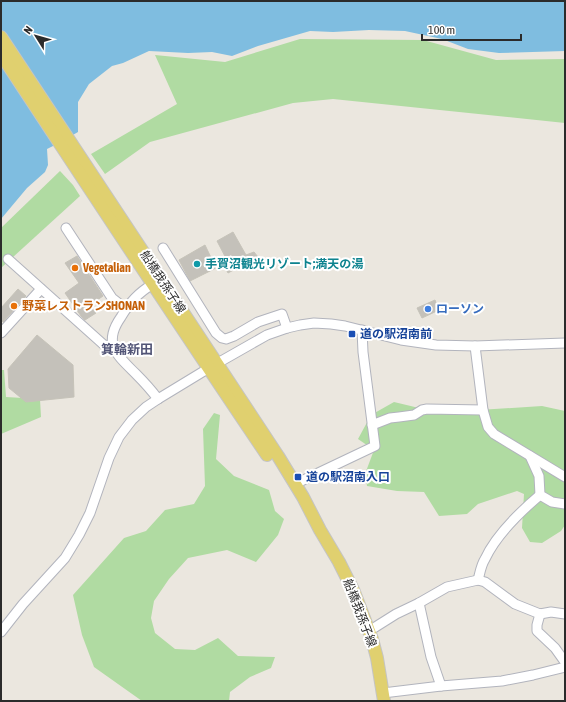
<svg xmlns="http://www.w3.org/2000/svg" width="566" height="702" font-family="'Asap Condensed','Noto Sans JP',sans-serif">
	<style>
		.green { fill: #b0dba2 }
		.water { fill: #7fbde0 }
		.building { fill: #c4c1ba; stroke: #c6c3b9 }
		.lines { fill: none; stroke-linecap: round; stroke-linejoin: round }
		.minor-casing { stroke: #b2b4bd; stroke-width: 11 }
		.major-casing { stroke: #c4c4c4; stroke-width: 14 }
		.minor { stroke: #fff; stroke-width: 9 }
		.major { stroke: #e0d06f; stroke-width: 12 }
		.culture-dot { fill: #0f9aa8; stroke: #fff; stroke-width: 1.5 }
		.food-dot { fill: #e8710a; stroke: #fff; stroke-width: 1.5 }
		.shop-dot { fill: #3f7fe0; stroke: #fff; stroke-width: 1.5 }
		.transit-dot { fill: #1a4fb4; stroke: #fff; stroke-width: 1.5 }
		.labels { text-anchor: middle; stroke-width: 4; stroke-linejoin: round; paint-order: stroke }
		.culture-label { font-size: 12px; font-weight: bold; fill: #0d838f; stroke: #fff; text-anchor: start }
		.food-label { font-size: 12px; font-weight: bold; fill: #c56008; stroke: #fff; text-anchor: start }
		.street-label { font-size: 12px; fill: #2b2b2b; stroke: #fff }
		.shop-label { font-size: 12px; font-weight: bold; fill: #366cbe; stroke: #fff; text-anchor: start }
		.transit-label { font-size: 12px; font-weight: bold; fill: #164399; stroke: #fff; text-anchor: start }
		.neighbourhood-label { font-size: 13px; font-weight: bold; fill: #515476; stroke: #fff }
	</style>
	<rect width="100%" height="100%" fill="#ebe7df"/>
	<g class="green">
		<path d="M300,39l123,1 73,20 69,-1v64l-232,-24 -40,4 -143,39 -45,32 -14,-20 86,-50 -22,-49 70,7z"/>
		<path d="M60,171l13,14 7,11 -79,72v-40z"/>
		<path d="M1,370h3l2,27 34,2 1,18 -40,17z"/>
		<path d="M394,402l25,6 12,5 111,-7 23,5v114l-4,6 -19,12 -12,-1 -8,-14 2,-34 -7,-3 -39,13 -11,10 -28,2 -15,-24 -27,-1 -30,-5 -2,-12 9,-24 -16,-11 13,-24z"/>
		<path d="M214,413l6,2 -4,44 18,17 35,14 6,21 9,8 -6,16 -22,27 -29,-12 -39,8 -19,21 -15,22 -3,17 4,15 20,16 20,1 23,-12 20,18 37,1 -4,11 -21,9 -20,15 -1,9h-87l-48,-34 -12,-32 -9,-40 51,-57 22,-7 19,-21 29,-6 11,-18 -2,-57z"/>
	</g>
	<path class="water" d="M1,1h564v50l-66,2 -31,-4 -26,-10 -37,-8 -36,-1 -36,2 -23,-1 -52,15 -26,10 -20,-4 -24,1 -39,-2 -26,12 -11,3 -23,18 -11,18v30l-19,11 -12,6 1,16 -3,7 -18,16 -26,31z"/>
	<g class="building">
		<path d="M233,232l13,23 8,-3 4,5 -30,16 -3,-6 4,-3 -12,-23z"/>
		<path d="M205,245l11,23 -26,13 -11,-21z"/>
		<path d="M77,256l26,40 -13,9 6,8 -11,7 -4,-4 -16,-23 14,-10 -14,-20z"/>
		<path d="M18,289l8,7 -23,26 -2,-3v-11z"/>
		<path d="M435,300l4,10 -17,8 -5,-10z"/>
		<path d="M37,335l36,30 1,32 -48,5 -17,-14 -1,-19z"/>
	</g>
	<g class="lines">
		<g class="minor-casing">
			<g id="minor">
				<path d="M66,228l46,70 14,11"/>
				<path d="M163,248l53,85 6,5 4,1 8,-3 24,-14 24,-8 5,14"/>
				<path d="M8,259l96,86 10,2"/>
				<path d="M153,284c-15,9 -23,18 -32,33 -19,27 -4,38 15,57 8,8 16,17 22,25"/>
				<path d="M1,333l40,-44"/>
				<path d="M475,346l8,64 5,17 6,7 71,43"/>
				<path d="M372,425l18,-7 9,-1 15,-2 8,-5 5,-1 56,1"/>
				<path d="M530,456l9,20 1,19 12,7 13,2"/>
				<path d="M295,484l80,-38 -12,-94 -1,-22"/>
				<path d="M478,580c2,-7 3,-15 7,-21 11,-24 35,-47 55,-64"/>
				<path d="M419,603l12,54 10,29"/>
				<path d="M540,614l-3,11v6l18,17 10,14"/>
				<path d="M369,631l27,-17 23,-11 28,-16 31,-7 7,2 30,22 25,10 11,-2 14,2"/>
				<path d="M1,632l22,-28 42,-46 14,-23 11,-22 19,-55 10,-21 13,-17 14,-13 12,-8 51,-31 58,-33 20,-7 13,-3 14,-2 17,1 14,2 56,14 35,5 39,1 90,-3"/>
				<path d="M383,693l58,-7 61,-5 31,-6 32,-8"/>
			</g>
		</g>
		<g class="major-casing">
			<g id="major">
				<path d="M1,37l160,242 117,177 25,41 17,33 19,32 15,30 18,47 5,19 7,43"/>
				<path d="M1,54c88,134 176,268 266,401"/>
			</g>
		</g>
		<use href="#minor" class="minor"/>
		<use href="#major" class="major"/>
	</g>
	<circle class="culture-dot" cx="197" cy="264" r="4"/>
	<g class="food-dot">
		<circle cx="75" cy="268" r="4"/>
		<circle cx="14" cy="306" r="4"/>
	</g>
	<circle class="shop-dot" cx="428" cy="309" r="4"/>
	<g class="transit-dot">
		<rect x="348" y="330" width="8" height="8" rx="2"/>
		<rect x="294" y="473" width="8" height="8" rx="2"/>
	</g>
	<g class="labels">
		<g class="culture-label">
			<text x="205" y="268">手賀沼観光リゾート;満天の湯</text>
		</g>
		<g class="food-label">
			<text x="83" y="272">Vegetalian</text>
			<text x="22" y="310">野菜レストランSHONAN</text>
		</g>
		<g class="street-label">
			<text transform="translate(163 282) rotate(57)" y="4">船橋我孫子線</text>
			<text transform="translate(360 613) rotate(69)" y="4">船橋我孫子線</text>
		</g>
		<g class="shop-label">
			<text x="436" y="313">ローソン</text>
		</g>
		<g class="transit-label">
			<text x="360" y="338">道の駅沼南前</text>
			<text x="306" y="481">道の駅沼南入口</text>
		</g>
		<g class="neighbourhood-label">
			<text x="127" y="354">箕輪新田</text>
		</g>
	</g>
	<rect width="566" height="702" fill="none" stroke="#2b2b2b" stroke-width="4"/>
	<g transform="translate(36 36) rotate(307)" stroke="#ffffff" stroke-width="3" paint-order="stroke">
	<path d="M0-3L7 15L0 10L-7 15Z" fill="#2b2b2b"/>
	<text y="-6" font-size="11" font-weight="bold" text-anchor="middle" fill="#2b2b2b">N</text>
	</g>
	<path d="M422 34v6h99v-6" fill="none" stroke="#2b2b2b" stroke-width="2"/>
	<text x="428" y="34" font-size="12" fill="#2b2b2b" stroke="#ffffff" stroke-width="3" paint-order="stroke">100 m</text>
</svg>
